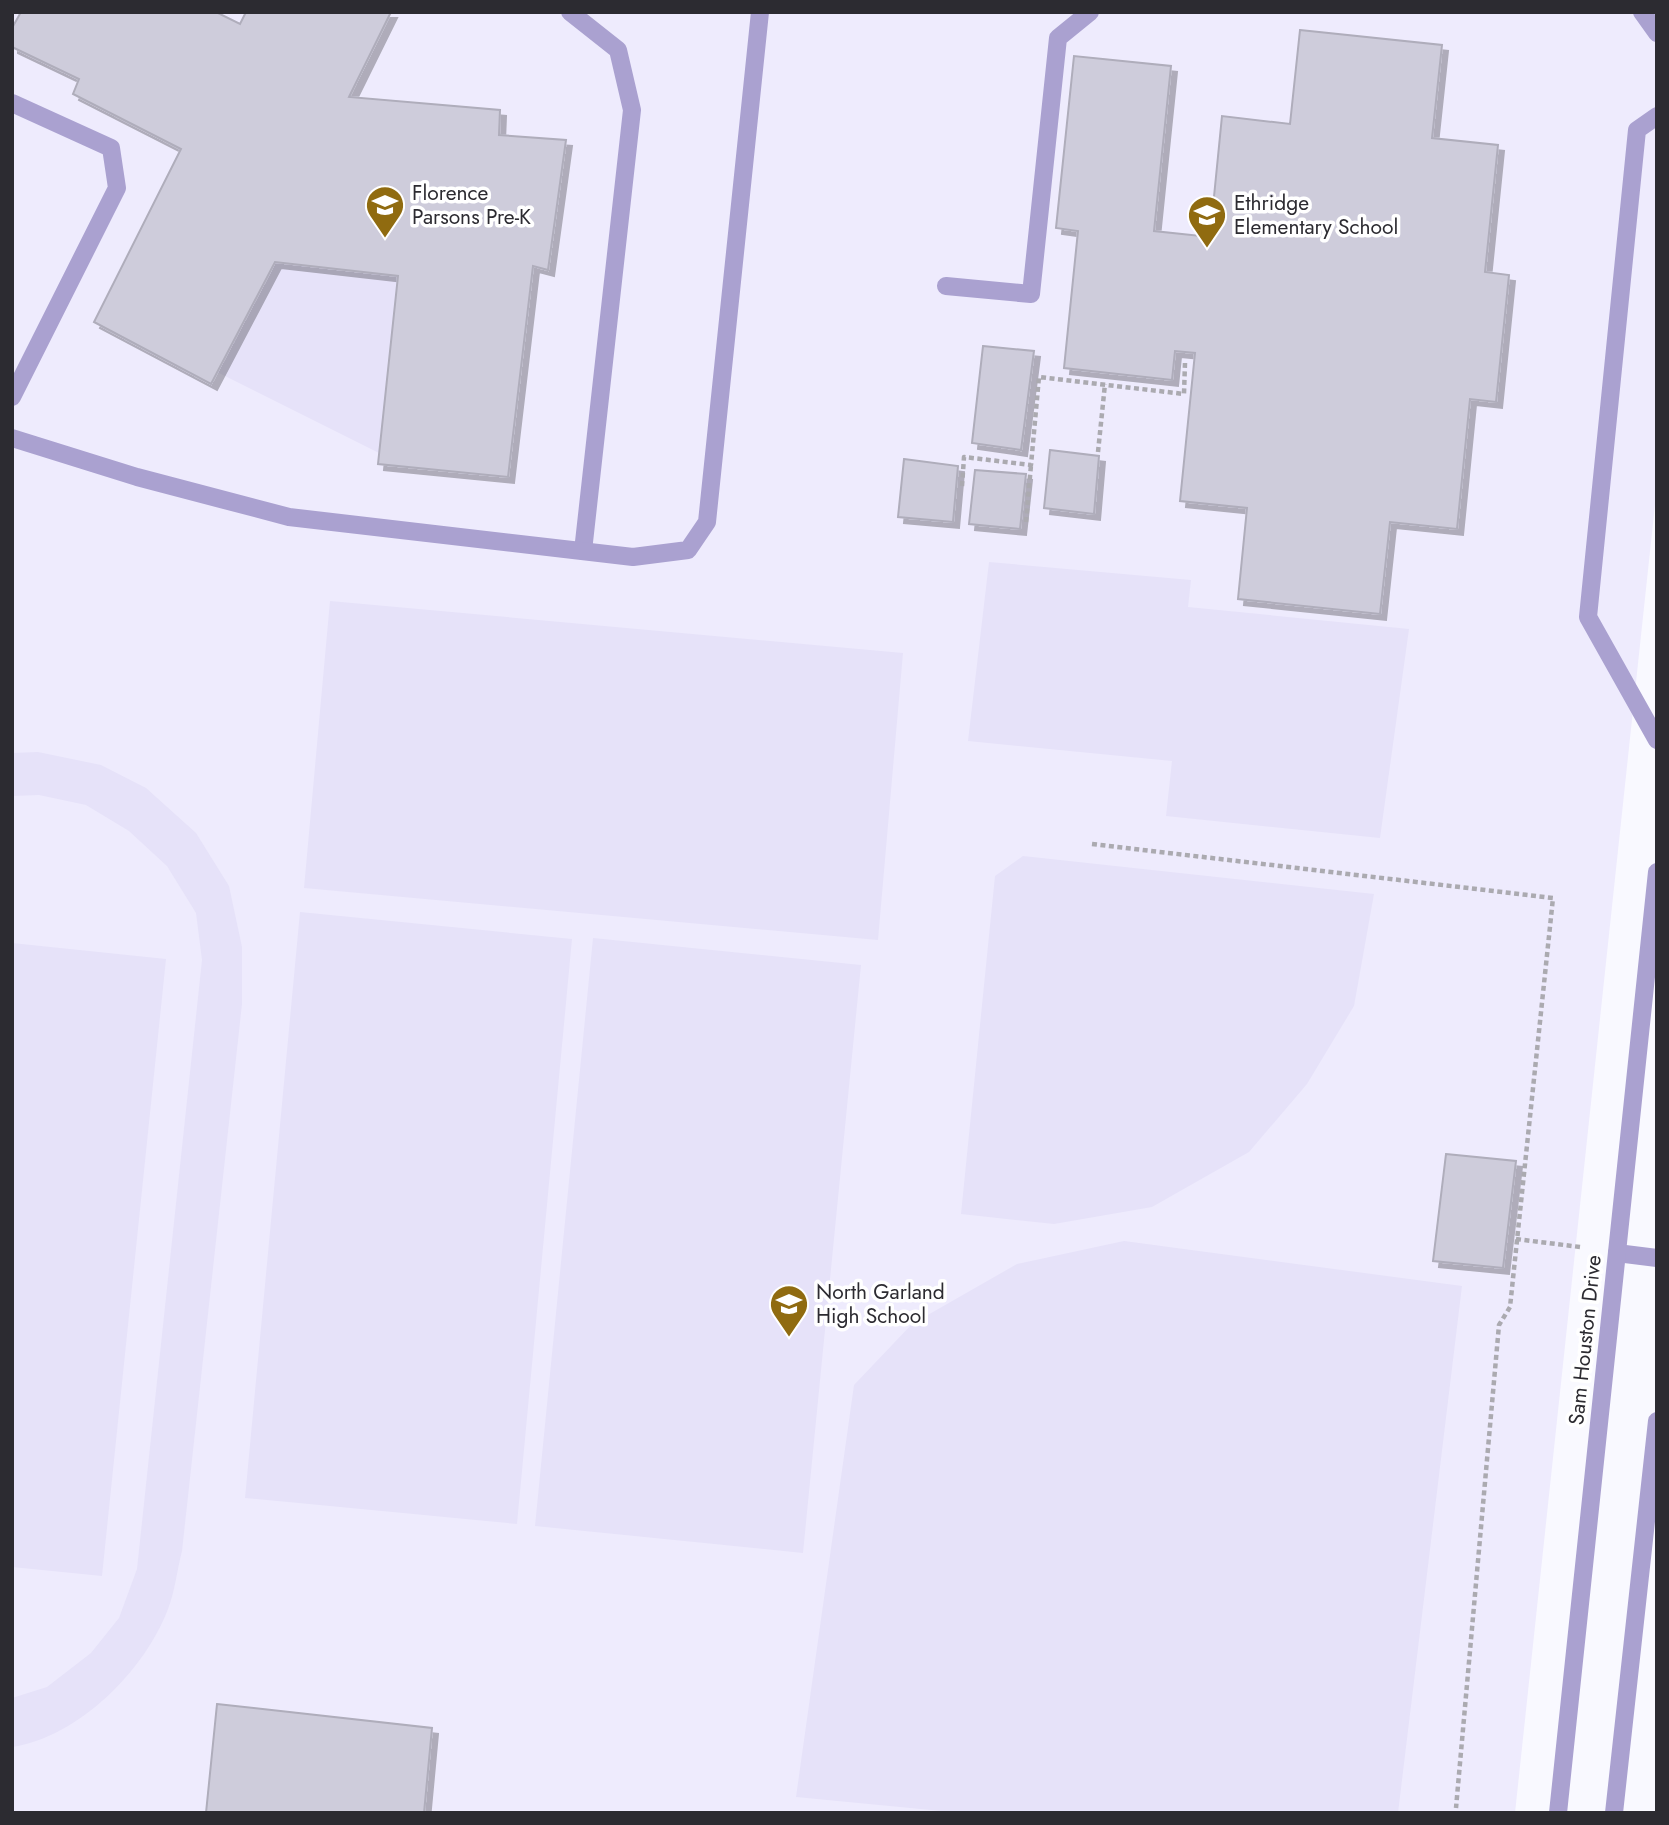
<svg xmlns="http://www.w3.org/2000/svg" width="1669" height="1825" font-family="Jost,sans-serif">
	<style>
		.built { fill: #eeebfd }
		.green { fill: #e6e2f9 }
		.building { fill: #ceccdb; stroke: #afadbb; stroke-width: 2; filter: url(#shadow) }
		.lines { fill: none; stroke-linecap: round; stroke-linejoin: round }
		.path { stroke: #abaab0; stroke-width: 4.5; stroke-dasharray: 5 3.5; stroke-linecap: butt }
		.service { stroke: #aaa1d0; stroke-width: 18 }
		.tertiary { stroke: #aaa1d0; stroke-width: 18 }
		.labels { text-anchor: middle; stroke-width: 7; stroke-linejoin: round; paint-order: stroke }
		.poi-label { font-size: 21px; fill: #2c2b31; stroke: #fff; text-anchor: start }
		.street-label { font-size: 21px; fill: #2c2b31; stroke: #fff }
	</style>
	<defs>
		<filter id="shadow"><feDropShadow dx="6" dy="6" stdDeviation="0" flood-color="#0004"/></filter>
	</defs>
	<rect width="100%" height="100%" fill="#f9f9ff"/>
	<path class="built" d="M12,12h1645v474l-142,1327h-1503z"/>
	<g class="green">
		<path d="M275,262l123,14 -19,177 -162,-81z"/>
		<path d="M989,562l202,18 -3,27 221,22 -29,209 -214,-22 6,-55 -204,-20z"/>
		<path d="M330,601l573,52 -25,287 -574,-52z"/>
		<path d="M38,752l63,13 45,23 50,45 33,53 13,61v57l-60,547c-5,19 -7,40 -14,58 -23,61 -89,128 -156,138v-49l35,-11 44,-34 28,-35 18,-49 65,-609 -6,-47 -29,-47 -38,-35 -43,-26 -47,-10 -27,1v-43z"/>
		<path d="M1023,856l351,38 -20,112 -47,78 -58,68 -97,55 -98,17 -93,-10 34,-338z"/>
		<path d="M300,912l272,27 -55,585 -272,-26z"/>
		<path d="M593,938l268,27 -58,588 -268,-27z"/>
		<path d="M12,943l154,16 -64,617 -90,-9z"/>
		<path d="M1124,1241l338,45 -64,527h-436l-166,-16 58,-412 58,-61 105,-60z"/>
	</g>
	<g class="building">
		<path d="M21,12h195l24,12 6,-12h145l-42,85 151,13 -1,25 67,5 -18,130 -15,-4 -25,211 -130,-13 20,-188 -123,-14 -64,122 -117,-62 87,-173 -108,-55 6,-15 -67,-32v-19z"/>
		<path d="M1300,30l142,15 -10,93 66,7 -13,127 24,3 -13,127 -26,-3 -13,130 -67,-7 -10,92 -142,-15 9,-91 -67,-7 15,-148 -20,-2 -3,29 -108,-12 14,-137 -22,-3 18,-172 97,10 -17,165 56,6 12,-121 68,8z"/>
		<path d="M983,346l51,5 -13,99 -49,-7z"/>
		<path d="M1050,450l49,6 -5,58 -50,-6z"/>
		<path d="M904,459l54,7 -5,56 -55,-5z"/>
		<path d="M975,470l51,4 -6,55 -51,-5z"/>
		<path d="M1446,1154l70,7 -13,107 -70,-7z"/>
		<path d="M217,1704l215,24 -8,85h-218z"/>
	</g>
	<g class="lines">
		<g class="path">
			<path d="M1098,452l7,-68"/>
			<path d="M962,486l2,-29 67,8 8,-88 145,17 1,-31"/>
			<path d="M1026,522l5,-57"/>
			<path d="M1092,844l461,54 -43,409 -11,18 -43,483"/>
			<path d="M1516,1239l64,8"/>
		</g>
		<g class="service">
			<path d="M570,12l48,38 14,60 -49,441"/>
			<path d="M1642,12l15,21"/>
			<path d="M12,103l99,45 6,40 -105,209"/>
			<path d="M1657,116l-20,14 -49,487 69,123"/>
			<path d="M946,286l85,8 27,-256 32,-26"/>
			<path d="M12,438l125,39 152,40 344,40 55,-7 19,-28 53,-510"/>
		</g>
		<g class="tertiary">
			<path d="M1617,1253l40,5"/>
			<path d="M1558,1813l99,-941"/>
			<path d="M1614,1813l43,-392"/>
		</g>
	</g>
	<defs>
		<g id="school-pin" transform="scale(2.0125)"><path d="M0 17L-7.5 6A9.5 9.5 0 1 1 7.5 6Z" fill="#906b10" stroke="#fff"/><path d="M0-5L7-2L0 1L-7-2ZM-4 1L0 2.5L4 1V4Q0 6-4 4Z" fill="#fff"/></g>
	</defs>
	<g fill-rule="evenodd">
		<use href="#school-pin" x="385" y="205"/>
		<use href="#school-pin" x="1207" y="215"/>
		<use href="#school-pin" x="789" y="1304"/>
	</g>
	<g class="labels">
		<g class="poi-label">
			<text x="412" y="200">Florence<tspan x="412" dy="24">Parsons Pre-K</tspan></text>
			<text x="1234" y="210">Ethridge<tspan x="1234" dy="24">Elementary School</tspan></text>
			<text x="816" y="1299">North Garland<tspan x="816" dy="24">High School</tspan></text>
		</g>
		<g class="street-label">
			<text transform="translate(1585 1340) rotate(-84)" y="7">Sam Houston Drive</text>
		</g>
	</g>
	<rect width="1669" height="1825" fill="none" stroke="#2c2b31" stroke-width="28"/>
</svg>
